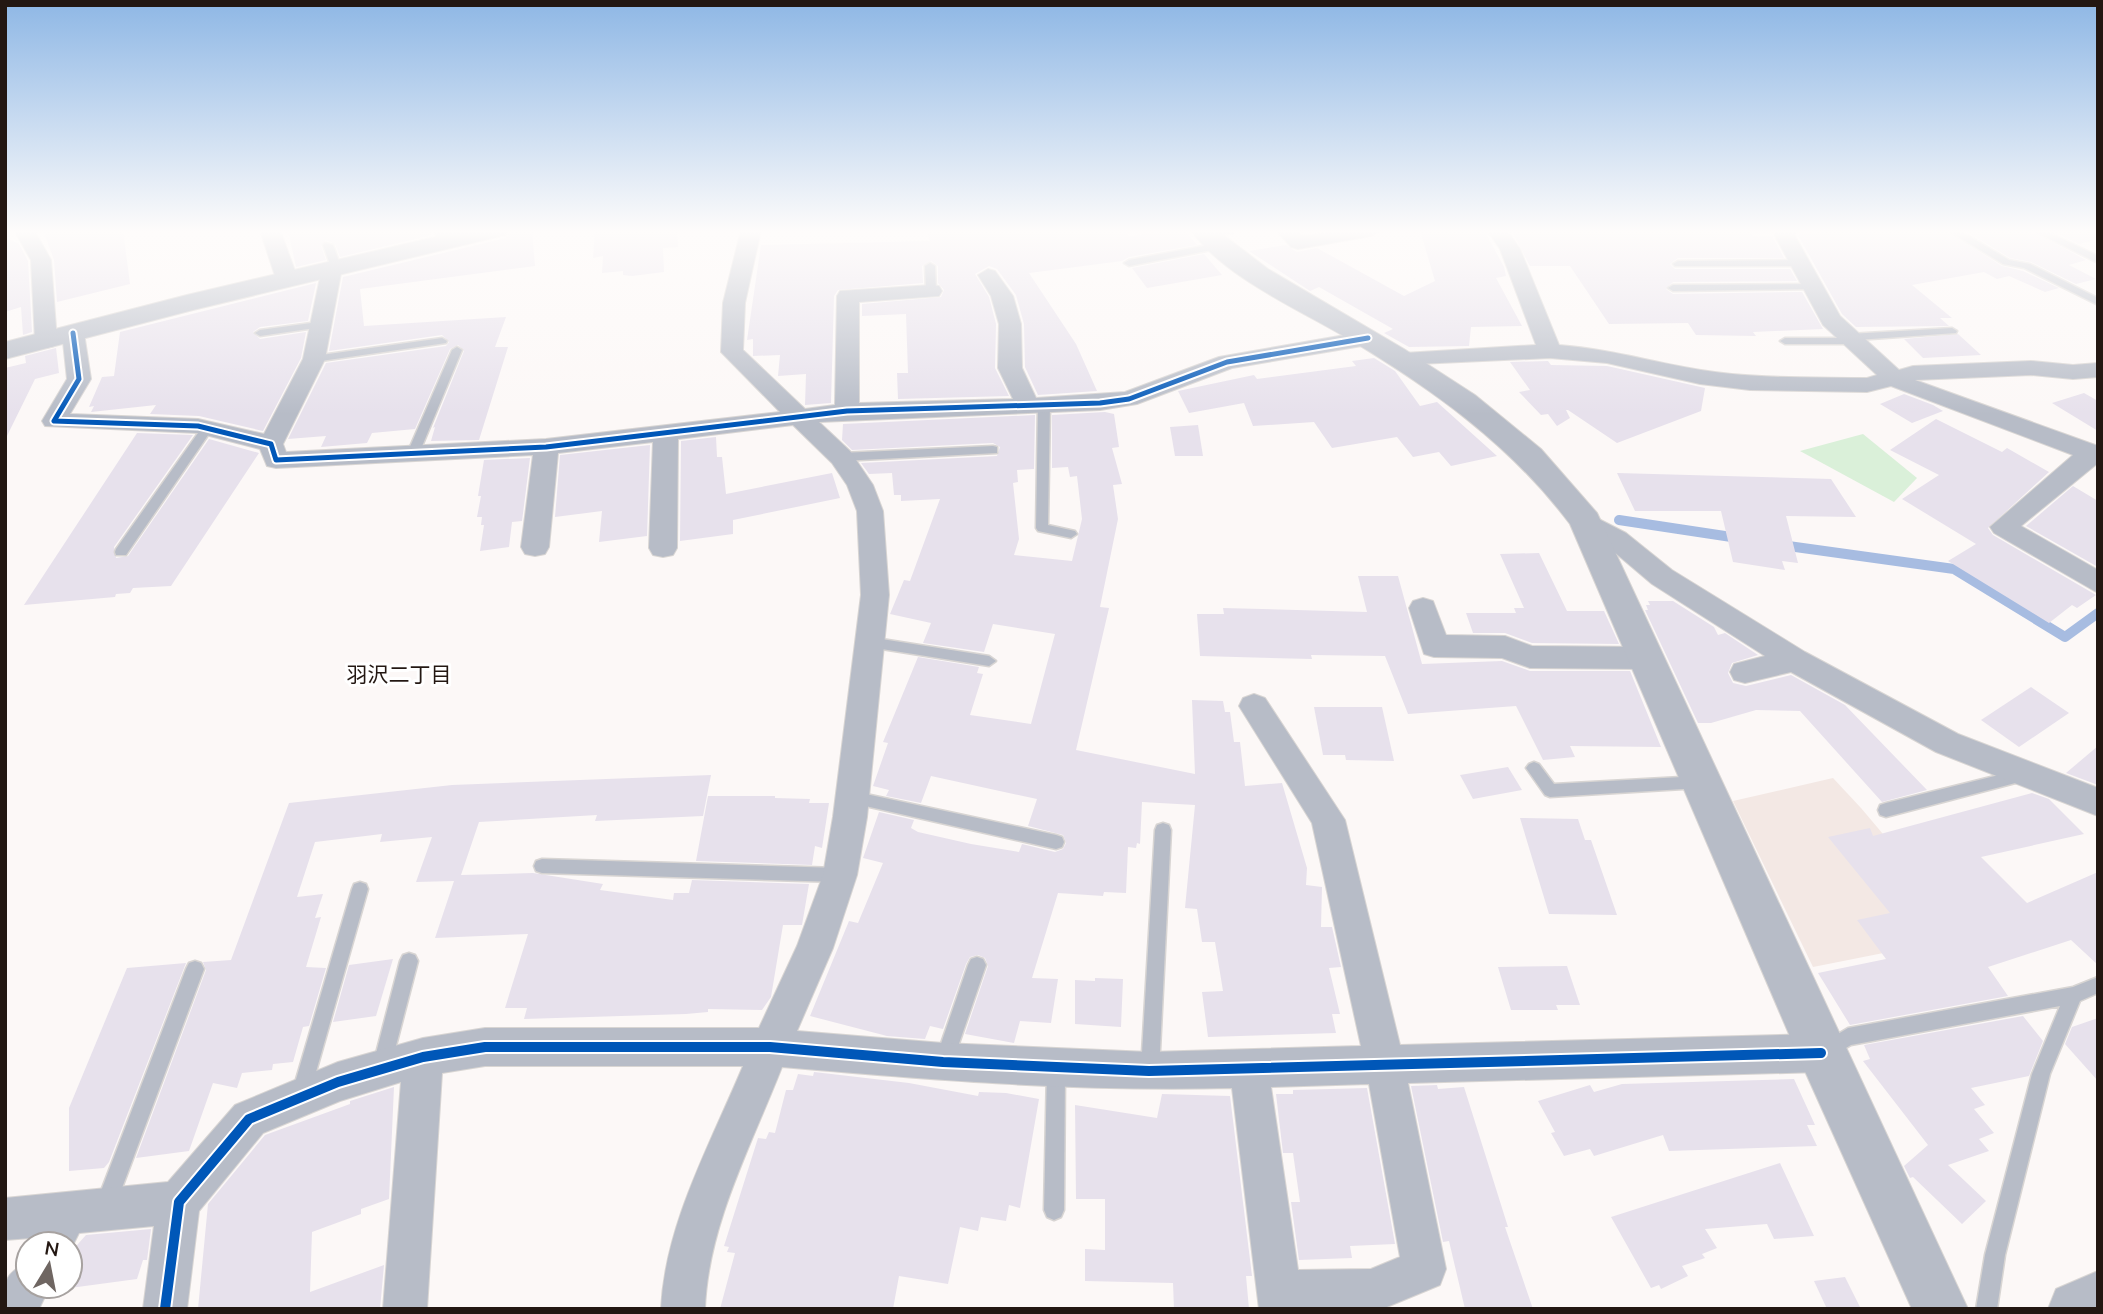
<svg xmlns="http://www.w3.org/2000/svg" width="2103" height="1314" font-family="Mulish,'Noto Sans JP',sans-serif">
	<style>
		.built { fill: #f3e8e4 }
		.green { fill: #daf0d9 }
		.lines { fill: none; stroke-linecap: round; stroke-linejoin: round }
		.stream { stroke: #a7bce1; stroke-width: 10 }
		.building { fill: #e7e1ec }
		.service-casing { stroke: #d8d5d3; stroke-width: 3 }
		.minor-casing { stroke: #d8d5d3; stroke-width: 2 }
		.tertiary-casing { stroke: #d8d5d3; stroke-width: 2 }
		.service { fill: #b7bcc7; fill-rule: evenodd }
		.minor { fill: #b7bcc7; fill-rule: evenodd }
		.tertiary { fill: #b7bcc7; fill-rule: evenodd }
		.cycleway-far1-casing { stroke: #fff; stroke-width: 9 }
		.cycleway-casing { stroke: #fff; stroke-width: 14 }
		.cycleway-far1 { stroke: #0057b8; stroke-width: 5 }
		.cycleway { stroke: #0057b8; stroke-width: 10 }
		.labels { text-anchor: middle; stroke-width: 6; stroke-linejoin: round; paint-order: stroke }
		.neighbourhood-label { font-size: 21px; fill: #231712; stroke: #fff }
	</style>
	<rect width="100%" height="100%" fill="#fcf8f7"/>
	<path class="built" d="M1833,778l28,30 108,128 -156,31 -80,-166z"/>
	<path class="green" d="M1863,434l54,44 -23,24 -94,-51z"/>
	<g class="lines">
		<g class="stream">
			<path d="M1619,520l119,18"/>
			<path d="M1781,545l173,24 111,68 33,-24"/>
		</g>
	</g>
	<g class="building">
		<path d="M43,230h80l7,54 -73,18 -3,-42z"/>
		<path d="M288,230h142l2,5 -92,22 -5,-13 -9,-4 -5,6 5,14 -30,7z"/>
		<path d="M511,230h21l3,36 -175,23 4,37 142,-9 -11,30h13l-29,93 -48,1 4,-14 -2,1 31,-77 -6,-6 -8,4 -35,80 -43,4 -5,10 -46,4 5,-11 -38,3 38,-76 120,-17 3,-4 -7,-7 -113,16 14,-74 163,-39z"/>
		<path d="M595,230h82l1,17 -15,1 1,24 -32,4 -9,-1v-4l-21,2 1,-17 -10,2z"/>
		<path d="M926,230h200l2,6 57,-6 12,15 -68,12 -7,4 -93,12 47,71 21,47 -59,4 -13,-28 -1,-43 -8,-29 -19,-26 -8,-3 -14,8 14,23 7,27 -1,44 14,28 -111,3 -1,-26h11l-2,-59 -44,2v-12l79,-7 3,-7 -6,-7v-17l-7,-5 -9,5 1,17 -85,7 -4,6 -3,107 -26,2 1,-31 -28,2 2,-21 -27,1v-17l-6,1 14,-95 169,-4z"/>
		<path d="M1420,230h64l20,37 2,9 -10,2 26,48 -51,1 -2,19 -60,1 -25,-14 9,-4 -74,-42 -9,4 -61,-40 37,-6 11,7 20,-4 87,48 31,-15z"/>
		<path d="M1557,230h191l7,7 17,-1 12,22h-106l-8,6 5,5h115l7,12 -124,1 -7,7 7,5 129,-2 21,37 -70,3 3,4 -60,-1 -8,-12 -79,1 -39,-58h-40l-18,-34z"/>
		<path d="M1832,230h113l57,36 21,5 36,17 -14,4 -36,-16 -12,3 -13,-7 -72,13 40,33h-12l9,8 -93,1 -14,-13 -44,-79z"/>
		<path d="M1964,230h66l56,30 -17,5 27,14 -20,5 -45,-22 -21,-4z"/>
		<path d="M2050,230h48v9l-19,5z"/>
		<path d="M5,237l14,7 9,17 4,71 -9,3 -2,-28 -16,5z"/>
		<path d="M1204,254l18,21 -75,13 -15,-20z"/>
		<path d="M316,283l-8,38 -48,6 -7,5 7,7 46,-7 -5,26 -38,73 -64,-15 -49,-2 6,-9 -65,7 3,-6 -5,1 13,-30 12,-1 6,-44z"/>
		<path d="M1958,334l23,21 -58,3 -19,-19z"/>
		<path d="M56,348l3,25 -24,6 -30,61v-72l21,-5 -1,-7z"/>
		<path d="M1374,358l21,13 25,35 17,-4 60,54 -46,10 -12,-14 -26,5 -16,-20 -65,11 -18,-26 -61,4 -9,-23 -55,10 -11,-22 76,-16 3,4 99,-13 -4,-5z"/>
		<path d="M1548,361l3,4 56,1 98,22 -4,23 -84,32 -49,-33h-2l4,8 -13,8 -9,-12 -7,1 -22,-23 11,-2 -20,-28z"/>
		<path d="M2084,393l14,8v30l-46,-28z"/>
		<path d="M1904,394l29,11 10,6 -31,12 -32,-19z"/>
		<path d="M1105,412l9,2 5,33 -7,1 10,36 -9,1 5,34 -18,88 9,1 -33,142 119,24 -3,-74 31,1 2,11h5l4,30h6l5,44 37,-3 25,85 -1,17 16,2 -1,40h11l9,40 -12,1 11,46h-8l4,19 -128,4 -6,-45 21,-1 -8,-49h-13l-5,-33 -12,-1 10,-103 -53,-3 -2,42 -3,-1 -1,5 -8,-1 -2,46 -22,-1 -1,4 -45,-3 -26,85 26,1 -7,44 -31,-2 -6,22 -49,-9 23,-68 -3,-8 -7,-3 -8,2 -4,7 -23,65 -13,-3 -5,13 -38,-3 -77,-20 39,-95 9,2 25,-60 -20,-5 16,-46 35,8 -3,8 7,4 53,12 48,8 3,-8 33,8 8,-3 3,-6 -3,-8 -35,-9 9,-27 -106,-23 -10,27 -35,-7 3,-6 -16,-4 15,-43 -5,-1 35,-85 61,10 -2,6 6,1 -13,41 61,9 24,-90 -62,-10 -9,28 -61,-9 8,-20 -41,-9 14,-34 6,1 30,-82 -39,2v-6h-7l-2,-22 -23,1 -8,-11 136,-7 3,-9 -7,-4 -141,7 -10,-10 1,-16 192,-9 -1,54 -17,1 1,12 -5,1 6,56 -5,16 58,6 10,-42 -5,-43 -7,1 -2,-10 -16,1v-53z"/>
		<path d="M1936,419l66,33 5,-4 42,24 -61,56 5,7 103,60 -19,13 -5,-3 -23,18 -101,-62 28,-17 -74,-45 37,-24 -49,-25z"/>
		<path d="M1198,425l5,31h-28l-5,-29z"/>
		<path d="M137,433l56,2 -79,112 2,11 12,-2 81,-117 50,14 -88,133 -38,2 -3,5 -14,1 -1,3 -91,8z"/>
		<path d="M716,437l1,20h5l4,37 106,-21 8,25 -107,22v14l-53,7 1,-100z"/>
		<path d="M650,445l-3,91 -48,6 3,-31 -47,6 5,-62z"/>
		<path d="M530,458l-8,63 -10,1 -3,25 -29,4 4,-26h-3l1,-8h-5l4,-21h-3l6,-36z"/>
		<path d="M1617,473l214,6 25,38 -70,-1 12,47 -16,-2 3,9 -52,-8 -12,-51h-86z"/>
		<path d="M2073,486l25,15v66l-72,-41z"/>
		<path d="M1539,553l28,58h37l15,33 -87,-1 -27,-10h-32l-7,-20h50l-2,-5h10l-24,-54z"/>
		<path d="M1358,576h40l24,88 80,-3 28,10h100l31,76 -91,-1 5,11 -32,3 -27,-54 -108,8 -23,-58 -74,-1 1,4 -112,-3 -3,-42h27l-1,-6 144,4z"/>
		<path d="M1648,601h25l41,26 4,8 7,-2 33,22 -26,8 -4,10 5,10 13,3 45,-11 54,30 82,85 -45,12 -82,-91 -44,-1 -45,13h-13l-53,-113h3l-2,-5h4z"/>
		<path d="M2031,687l38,26 -50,34 -38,-27z"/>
		<path d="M1314,707h68l12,54 -48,-1 -1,-5h-22z"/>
		<path d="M2098,746v39l-32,-12z"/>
		<path d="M1508,767l14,23 -49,9 -13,-24z"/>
		<path d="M711,775l-8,41 -108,5 2,-6 -118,7 -18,53 72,-2 70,11 -3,6 73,10 1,-7h15l3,-13 117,4 -7,41h-19l-12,72 -9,13 -54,-1v3l-22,2 -162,5 3,-11h-22l23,-74 -93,4 19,-57 -38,1 16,-45 -52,5 2,-8 -67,8 -18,55 26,-3 -8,24 6,-1 -15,50 20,1 -17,58 -6,1 -10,35 -20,2 -1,6 -30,3 -5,15 -24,-5 -24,68 -53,7 70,-188 -3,-8 28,-2 58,-157 163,-18z"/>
		<path d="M2032,793l17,6 35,35 -103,23 46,46 71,-31v93l-27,-25 -83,27 20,29 -158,29 -32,-52 68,-14 -29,-39 33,-7 -62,-76 42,-9 3,8z"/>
		<path d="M708,796h67v2l35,1 -1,4h20l-7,45 -7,-2 -3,19 -116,-4z"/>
		<path d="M1520,818l58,1 7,21h6l26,75 -68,-1z"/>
		<path d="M393,959l-17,57 -43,6 16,-57z"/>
		<path d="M186,963l-77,199 -5,6 -35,3v-63l58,-140z"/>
		<path d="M1567,966l13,39h-24l2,5h-47l-13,-43z"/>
		<path d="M1095,978l28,1 -2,48 -46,-3v-44l20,1z"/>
		<path d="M2023,1016l20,25 -14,35 -58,12 14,17 -11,4 20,24 -15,6 10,12 -41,14 38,36 -24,23 -49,-47 -3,1 -6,-12 24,-21 -65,-84 7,-2 -6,-14z"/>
		<path d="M2098,1018v63l-33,-37 7,-17z"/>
		<path d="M814,1072l95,11 69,13 1,-4 27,1 33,6 -19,109 -11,-3 -3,16 -25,-4 -3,14 -18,-4 -12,57 -49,-8 -6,33h-173l15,-56 -8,-1 2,-5 -5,-1 34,-108 8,1 3,-7 6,1 11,-43h7l5,-16 15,2z"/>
		<path d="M1794,1079l21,46h-8l10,21 -148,5 -6,-16 -69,21 -4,-7 -26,7 -13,-23 4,-1 -17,-31 52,-16 4,7 28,-8z"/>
		<path d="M1437,1085l1,4 26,-2 44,140h-3l28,82h-68l-16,-68 -6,1 -32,-156z"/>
		<path d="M394,1087l-5,112 -28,10v5l-49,18 -2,60 74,-27 -4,44h-182l10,-105 57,-69 85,-31v-3z"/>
		<path d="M1367,1088l28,156 -45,2 2,12 -53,2 -8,-58h9l-7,-49h-10l-7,-59h17v-4z"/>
		<path d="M1162,1094l68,2 22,180h-6l3,33h-75l-1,-26 -88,-2v-32l20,1v-51h-29l-1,-94 82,13z"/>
		<path d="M1780,1163l34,73 -40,3 -7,-15 -62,5 12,19 -15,6 3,4 -23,8 6,10 -27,13 -2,-4 -8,3 -40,-71z"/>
		<path d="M151,1229l-4,31h-4l-6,19 -67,9v-35l16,-18z"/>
		<path d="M1845,1277l16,32h-34l-13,-28z"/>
	</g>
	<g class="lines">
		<g class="service-casing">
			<g id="service">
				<path d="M1947,230h12l50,30 21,4 68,34v7l-74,-37 -21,-4z"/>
				<path d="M2032,230h12l54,26v7z"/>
				<path d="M325,243l8,2 8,22 -2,2 -8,-2 -8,-22z"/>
				<path d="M1219,243l5,3 -2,2 -93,18 -5,-3 5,-3z"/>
				<path d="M1678,261l122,-1 5,3 -5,3h-125l-2,-2z"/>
				<path d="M930,263l5,3 1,25 -5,3 -5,-3 -1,-25z"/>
				<path d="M1813,284l4,1v4l-144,2 -5,-3 5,-3z"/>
				<path d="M318,322l5,3 -1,2 -62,9 -5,-3 5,-3z"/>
				<path d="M1952,328l5,3 -1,2 -99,7v3l-4,1h-68l-5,-3 5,-3h59l5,-4z"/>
				<path d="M442,338l5,3 -1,2 -132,19 -5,-3 5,-3z"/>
				<path d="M457,347l5,3 -44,106 -6,4 -4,-1 -2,-3 46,-106z"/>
				<path d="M1044,402l6,3 -2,120 27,6 2,3 -6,4 -33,-7 -2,-3 2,-123z"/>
				<path d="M207,424l6,4 -87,127h-10l-1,-3 1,-3 87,-123z"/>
				<path d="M993,446l4,1v6l-156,8 -6,-4 6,-4z"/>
				<path d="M869,637l120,19 7,5 -7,5 -120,-19 -7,-5z"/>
				<path d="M1534,762l5,2 15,20 146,-8 5,2 3,4 -3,4 -5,2 -150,9 -5,-2 -19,-27 3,-4z"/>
				<path d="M2023,769l5,2 3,4 -3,4 -5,2 -137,36 -6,-2 -2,-5 2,-5 6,-2z"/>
				<path d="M852,791l204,44 6,2 2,5 -2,5 -6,2 -204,-46 -5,-1 -3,-5 3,-5z"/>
				<path d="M1163,823l6,2 2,5 -12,240 -2,6 -7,3 -7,-3 -2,-6 14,-240 2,-5z"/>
				<path d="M542,859l298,9 6,2 2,5 -2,5 -6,2 -298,-9 -6,-2 -2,-5 2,-5z"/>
				<path d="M360,882l6,2 2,5 -58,204 -2,7 -7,2 -7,-2 -2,-7 60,-204 2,-5z"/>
				<path d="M409,953l6,2 3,6 -27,104 -2,6 -7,3 -7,-3 -2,-6 27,-104 3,-6z"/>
				<path d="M977,957l6,2 3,6 -33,96 -3,6 -6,3 -6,-3 -3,-6 33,-96 3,-6z"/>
				<path d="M195,961l6,2 3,6 -88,235 -3,7 -7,3 -7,-3 -3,-7 90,-235 3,-6z"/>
				<path d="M2098,977v16l-18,8 -30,73 -45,181 -8,54h-21l9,-54 47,-181 28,-68 -209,39 -22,13 -6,-3 -3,-6 3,-6 25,-15 225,-41z"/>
				<path d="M1056,1060l7,3 2,6 -1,141 -3,7 -7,3 -7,-3 -3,-7 3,-141 2,-6z"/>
			</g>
		</g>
		<g class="minor-casing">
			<g id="minor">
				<path d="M14,230h20l17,30 6,81 -3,5 -8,2 -11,-7 -4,-81z"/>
				<path d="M260,230h20l18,49 -4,4h-14l-4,-4z"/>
				<path d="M433,230h20l4,11 -10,6 -7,-2z"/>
				<path d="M741,230h20l-16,73 -2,47 62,59 30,-4 2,-109 3,-5 91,-6 8,1 3,5 -3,5 -80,6v101l154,-4 -15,-31 1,-44 -8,-28 -13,-21 10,-6 7,2 18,25 8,28 1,44 14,30 89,-6 94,-35 149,-26 11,7 -11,7 -136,23 -95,36 -37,6 -281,12 31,29 23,34 10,26 6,84 -22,222 -10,58 -24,73 -36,83 146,12 206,9 212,-6 -49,-223 -73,-117 4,-8 11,-4 11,4 80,122 55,225 421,-11 14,6 5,13 -5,13 -14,6 -413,11 38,186 -6,16 -58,24h-123l-27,-221c-151,4 -300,-8 -450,-21 -30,77 -74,158 -77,242h-44c4,-85 50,-166 82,-243h-258l-43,7 -15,236h-44l18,-227 -61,19 -77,32 -64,78 -12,98h-44l11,-83 -75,7 -9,18v-7h-42l3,-6 -26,2v-42l163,-16 67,-77 103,-43 85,-24 62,-10h274l38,-82 26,-71 10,-58 28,-222 -4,-84 -10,-26 -15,-22 -39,-38 -115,14 -1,109 -4,7 -10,2 -10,-2 -4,-7 4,-106 -95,11 -9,94 -4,7 -10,2 -10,-2 -4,-7 12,-92 -257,13 -9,-2 -7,-17 -62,-16 -153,-7 -3,-5 25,-42 -5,-46 3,-5h16l3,5 7,46 -21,35 128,5 66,15 39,-75 19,-91 10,-6 10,6 -17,91 -42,85 3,8 260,-13 234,-27 -59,-60 2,-49zM1369,1084l31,173 -29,12 -73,1 -27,-183z"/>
				<path d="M1198,230h38l-3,4 -34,3z"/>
				<path d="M1276,230h21l6,6 35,-6h43l-10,6 -73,13 -7,-2z"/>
				<path d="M1487,230h20l13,19 39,96c51,4 93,17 142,25 55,9 111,7 166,8l10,-3 -54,-50 -48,-89v-6h20v6l45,80 59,54 14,-4 118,-5 42,4 25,-2v14l-25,2 -42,-4 -116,5 183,66v17l-77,63 77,44v23l-104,-60 -4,-6 83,-72 -182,-69 -24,6 -117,-2 -50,-6 -93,-21 -57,-5 -154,7 -3,-5 3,-5 8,-2 132,-8 -36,-96z"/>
				<path d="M1585,512l41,21 46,37 133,82 153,82 140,54v28l-162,-64 -145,-80 -46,11 -11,-3 -4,-8 4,-8 31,-8 -113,-72 -46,-39 -30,-18 -4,-6 4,-6z"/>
				<path d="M1423,598l10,3 13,34 59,1 27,10 114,1 11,3 4,8 -4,8 -11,3 -116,-1 -28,-10 -68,-1 -10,-3 -15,-46 4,-7z"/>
				<path d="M28,1263v23h22l-11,23h-34c0,-26 -3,-35 23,-46z"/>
			</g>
		</g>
		<g class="tertiary-casing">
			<g id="tertiary">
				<path d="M465,230h43l-3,5 -312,75 -188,49v-17l182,-47z"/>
				<path d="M1191,230h26l51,39 136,80 71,46 66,54 56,64 371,796h-56l-108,-240 -234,-545c-60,-80 -138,-135 -223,-186 -47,-28 -125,-62 -156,-108z"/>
				<path d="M2098,1271v38h-50l8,-20z"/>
			</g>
		</g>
		<use href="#service" class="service"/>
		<use href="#minor" class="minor"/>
		<use href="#tertiary" class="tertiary"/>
		<g class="cycleway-far1-casing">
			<path id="cycleway-far1" d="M73,333l6,46 -25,42 144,5 73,18 5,16 270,-13 301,-36 253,-8 29,-4 98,-37 141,-24"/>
		</g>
		<g class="cycleway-casing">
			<path id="cycleway" d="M165,1309l14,-107 70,-83 89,-37 85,-25 62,-10h285l173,15 206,9 672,-18"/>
		</g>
		<use href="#cycleway-far1" class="cycleway-far1"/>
		<use href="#cycleway" class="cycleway"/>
	</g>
	<linearGradient id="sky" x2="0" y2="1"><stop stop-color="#8eb7e5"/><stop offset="0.56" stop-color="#fefcfb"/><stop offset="1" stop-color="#fefcfb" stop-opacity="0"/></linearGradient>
	<rect width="2103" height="414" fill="url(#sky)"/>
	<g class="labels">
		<g class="neighbourhood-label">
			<text x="399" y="682">羽沢二丁目</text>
		</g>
	</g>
	<rect width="2103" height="1314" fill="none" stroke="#231712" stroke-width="14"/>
	<g transform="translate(49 1265) rotate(10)"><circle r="33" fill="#ffffff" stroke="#a7a2a0" stroke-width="2"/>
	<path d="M0-5L12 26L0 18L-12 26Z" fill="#6f6662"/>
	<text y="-10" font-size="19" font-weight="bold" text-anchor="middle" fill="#231712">N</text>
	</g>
</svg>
